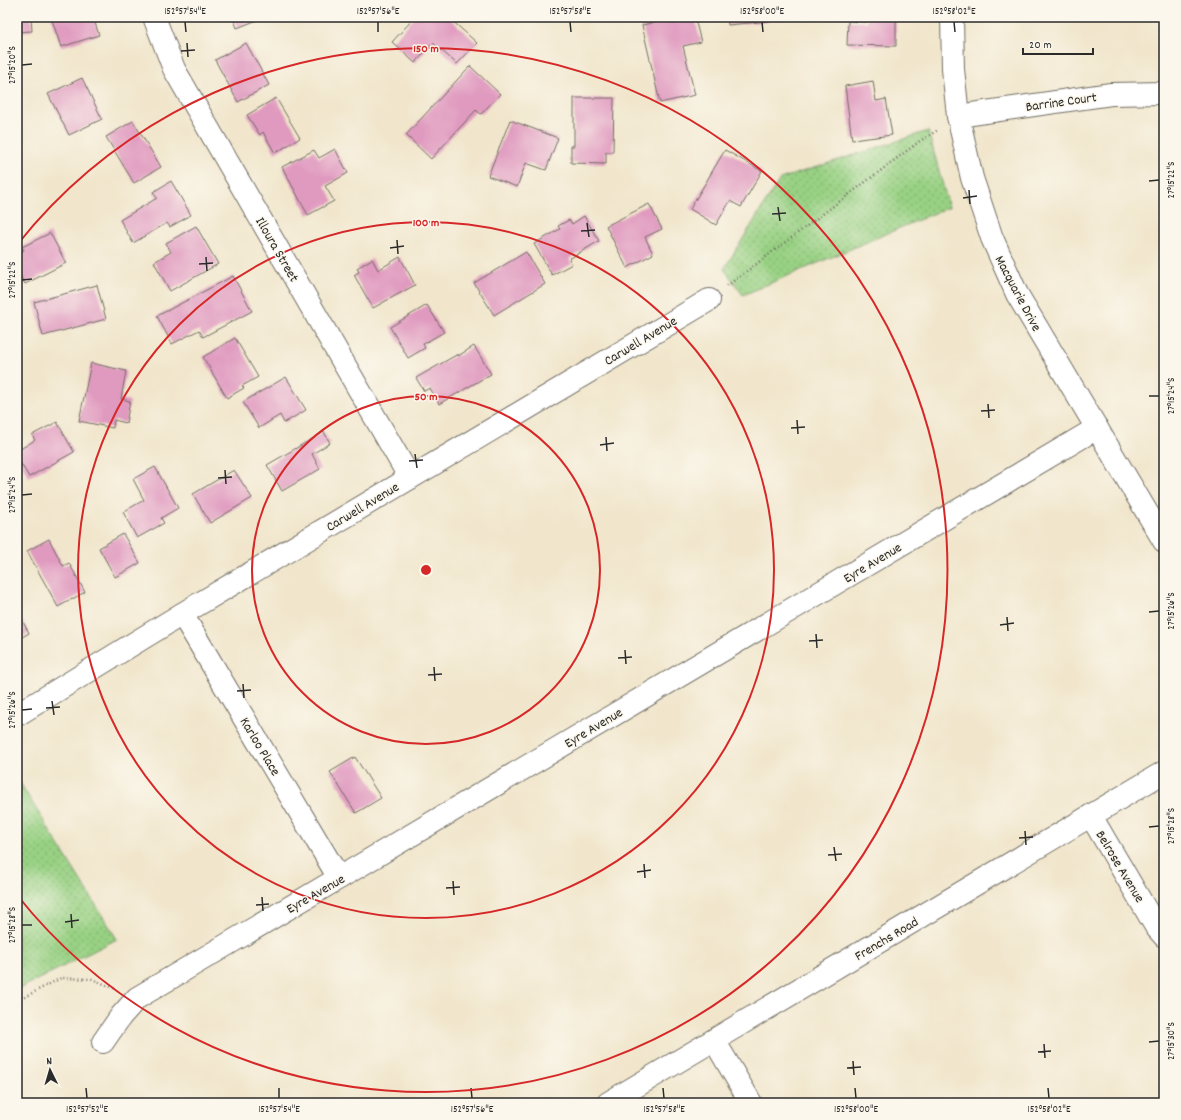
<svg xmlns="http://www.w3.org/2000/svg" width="1181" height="1120" font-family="Dekko,sans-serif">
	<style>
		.grass { fill: url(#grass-dots); stroke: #627e57 }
		.building { fill: #e09abf }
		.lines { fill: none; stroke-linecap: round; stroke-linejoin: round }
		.minor-casing { stroke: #706c63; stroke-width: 24 }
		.tertiary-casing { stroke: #706c63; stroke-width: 24 }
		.path { stroke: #706c63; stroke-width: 2.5; stroke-dasharray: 1 3; stroke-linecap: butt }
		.minor { stroke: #fff; stroke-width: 22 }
		.tertiary { stroke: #fff; stroke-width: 22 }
		.ticks { fill: none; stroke: #2b2b2b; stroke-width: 1.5 }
		.ring { fill: none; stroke: #d62828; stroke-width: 2 }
		.labels { text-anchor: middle; stroke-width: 3; stroke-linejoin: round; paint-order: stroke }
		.street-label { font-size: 14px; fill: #2b2b2b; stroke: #fbf7ec }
		.centre { fill: #d62828; stroke: #fbf7ec; stroke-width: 2 }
		.ring-label { font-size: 12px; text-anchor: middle; font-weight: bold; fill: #d62828; stroke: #fbf7ec; stroke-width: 3; stroke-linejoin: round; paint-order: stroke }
		.neatline { fill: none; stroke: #2b2b2b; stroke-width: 1.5 }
		.ticks-label { font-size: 10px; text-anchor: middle; fill: #2b2b2b }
	</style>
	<defs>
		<pattern id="grass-dots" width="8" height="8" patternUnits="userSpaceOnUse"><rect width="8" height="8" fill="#98d183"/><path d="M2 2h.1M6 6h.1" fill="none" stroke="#7caa6b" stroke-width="1.8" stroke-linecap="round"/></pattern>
	</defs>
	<rect width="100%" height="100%" fill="#fbf7ec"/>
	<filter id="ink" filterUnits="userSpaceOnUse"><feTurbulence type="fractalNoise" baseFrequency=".025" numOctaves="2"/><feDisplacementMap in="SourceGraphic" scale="8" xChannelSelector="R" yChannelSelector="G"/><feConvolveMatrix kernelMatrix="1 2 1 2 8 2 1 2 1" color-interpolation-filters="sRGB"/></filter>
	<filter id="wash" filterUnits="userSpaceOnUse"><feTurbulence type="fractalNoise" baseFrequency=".012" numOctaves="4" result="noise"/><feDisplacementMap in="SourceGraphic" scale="16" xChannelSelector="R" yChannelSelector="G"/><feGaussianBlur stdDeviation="0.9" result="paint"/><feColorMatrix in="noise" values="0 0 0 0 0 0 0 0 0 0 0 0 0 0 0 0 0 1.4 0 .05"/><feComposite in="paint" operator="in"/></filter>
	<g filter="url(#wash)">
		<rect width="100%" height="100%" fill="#f1e6cc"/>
		<g class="grass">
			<path d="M928,131l21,76 -206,88 -19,-26 56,-90z"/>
			<path d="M17,778l100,161 -100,51z"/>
		</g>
		<g id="blocks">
			<g class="building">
				<path d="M17,17h14l1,14 -15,1z"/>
				<path d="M51,17h42l6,18 -38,12z"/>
				<path d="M233,17h32l-28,11z"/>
				<path d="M415,17h33l29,26 -20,21 -24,-21 -18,20 -23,-21z"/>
				<path d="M727,17h62v2l-61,6z"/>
				<path d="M867,17h29v29l-49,-1 1,-24 19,1z"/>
				<path d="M675,18l1,5 19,-4 6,23 -18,4 12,49 -35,8 -18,-78z"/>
				<path d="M246,43l23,42 -31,17 -23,-42z"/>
				<path d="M470,66l30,28 -19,20 -5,-4 -45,49 -25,-24z"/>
				<path d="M82,78l20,41 -33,16 -21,-41z"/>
				<path d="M873,81l3,20 10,-2 6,36 -40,5 -7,-54z"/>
				<path d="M276,98l24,40 -25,15 -12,-21 -3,3 -13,-20z"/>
				<path d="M574,98h40l-1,54h-7v12l-35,-1v-17h3z"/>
				<path d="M510,120l48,18 -12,32 -20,-7 -9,24 -29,-11z"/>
				<path d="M133,121l28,46 -27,16 -28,-46z"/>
				<path d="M335,149l13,24 -23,13 9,15 -26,14 -26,-48 32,-17 5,8z"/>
				<path d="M725,150l37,21 -21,36 -11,-6 -14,24 -26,-16z"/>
				<path d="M171,181l20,34 -21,12 -3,-4 -34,20 -13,-23 37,-22 -4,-6z"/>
				<path d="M649,204l13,25 -17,8 8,17 -26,14 -21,-42z"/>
				<path d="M584,216l15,25 -30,18 3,5 -20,11 -18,-31 26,-15 -2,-3 11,-6 3,4z"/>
				<path d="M196,226l22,38 -48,27 -16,-29 17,-10 -5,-9z"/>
				<path d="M50,233l16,30 -41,21 -5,-9 -3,1v-22l7,-4 -2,-3z"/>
				<path d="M526,252l19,32 -51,31 -20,-32z"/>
				<path d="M400,257l15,28 -42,23 -19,-33 5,-3 -2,-4 15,-9 6,11z"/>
				<path d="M233,276l19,35 -49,26 -4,-7 -27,14 -15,-28z"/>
				<path d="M97,285l9,34 -63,17 -9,-34z"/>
				<path d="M427,305l17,27 -21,12 2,4 -17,10 -18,-31z"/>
				<path d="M235,338l23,39 -16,9 2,2 -17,10 -24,-41z"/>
				<path d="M474,346l17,28 -52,30 -9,-16 -6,3 -8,-13 42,-24v2z"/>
				<path d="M91,363l35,8 -5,28 9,2 -4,22 -12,-3 -1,8 -34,-7z"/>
				<path d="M286,377l20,33 -22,13 -4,-8 -21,13 -16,-26z"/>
				<path d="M57,422l17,30 -45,25 -12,-20v-6l18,-11 -3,-5z"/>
				<path d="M324,432l6,11 -18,11 8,15 -38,22 -15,-26z"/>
				<path d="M155,467l23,41 -17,10 3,5 -27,15 -14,-26 21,-12 -11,-21z"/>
				<path d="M234,470l18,28 -42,25 -17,-29z"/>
				<path d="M123,534l17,29 -25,14 -16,-29z"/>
				<path d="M49,539l14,27 6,-3 16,29 -27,15 -31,-56z"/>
				<path d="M17,611l12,22 -12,7z"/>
				<path d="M355,757l26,41 -25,15 -26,-41z"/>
			</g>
		</g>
	</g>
	<g filter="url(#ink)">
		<use href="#blocks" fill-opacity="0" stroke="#706c63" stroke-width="1"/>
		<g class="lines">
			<g class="minor-casing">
				<g id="minor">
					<path d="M154,17l20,52 236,409"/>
					<path d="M958,116l153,-22 53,-1"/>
					<path d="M182,614l157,264"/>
					<path d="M17,715l165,-101 527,-314"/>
					<path d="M714,1040l37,63"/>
					<path d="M103,1042l18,-26 16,-18 202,-120 758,-450"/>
				</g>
			</g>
			<g class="tertiary-casing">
				<g id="tertiary">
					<path d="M952,17l1,52 5,47 14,62 20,60 25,56 147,247"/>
					<path d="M1091,816l65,111 8,9"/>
					<path d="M608,1103l556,-331"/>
				</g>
			</g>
			<g class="path">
				<path d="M727,286l193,-145 18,-11"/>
				<path d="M17,1001l44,-23 31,1 24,10"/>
			</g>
			<use href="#minor" class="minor"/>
			<use href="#tertiary" class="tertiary"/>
		</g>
	</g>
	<path class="ticks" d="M185,22l1,10M378,22v10M570,22l1,10M762,22l1,10M954,22l1,10M187,43l1,14M181,51l14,-1M22,65l10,-1M1149,181l10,-1M969,190l1,14M963,198l14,-2M778,207l2,14M772,214l14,-1M587,223l2,14M581,231l14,-1M397,240l1,14M390,248l14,-2M206,257l1,14M199,264l14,-1M22,280l10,-1M1149,396h10M988,404l1,14M981,411l14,-1M797,420l1,14M791,428l14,-1M606,437l1,14M600,445l14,-2M415,454l2,14M409,461l14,-1M225,470l1,14M218,478l14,-1M22,495l10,-1M1149,612l10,-1M1007,617l1,14M1000,625l14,-2M816,634l1,14M809,641l14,-1M625,650l1,14M618,658l14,-1M434,667l1,14M428,675l14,-1M243,684l1,14M237,691l14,-1M52,701l2,14M46,708l14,-1M22,710l10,-1M1149,827l10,-1M1025,831l1,14M1019,838l14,-1M834,847l2,14M828,855l14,-1M644,864l1,14M637,872l14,-2M453,881l1,14M446,888l14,-1M262,897l1,14M256,905l13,-1M71,914l1,14M65,922l14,-2M22,925h10M1149,1042l10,-1M1044,1044l1,14M1038,1052l13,-1M853,1061l1,14M847,1068l14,-1M86,1088l1,10M279,1088v10M471,1088l1,10M663,1088l1,10M855,1088l1,10M1048,1088l1,10"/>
	<g class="ring">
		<circle cx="426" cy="570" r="174"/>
		<circle cx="426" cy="570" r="348"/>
		<path d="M17 245A522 522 0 1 1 17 895"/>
	</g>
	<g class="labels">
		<g class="street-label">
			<text transform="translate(1061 101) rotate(-8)" y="5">Barrine Court</text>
			<text transform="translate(278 249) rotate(60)" y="5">Illoura Street</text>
			<text transform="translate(1019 293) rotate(62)" y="5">Macquarie Drive</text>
			<text transform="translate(640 340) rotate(-31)" y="5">Carwell Avenue</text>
			<text transform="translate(362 506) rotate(-31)" y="5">Carwell Avenue</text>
			<text transform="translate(872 562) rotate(-31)" y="5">Eyre Avenue</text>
			<text transform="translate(593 727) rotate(-31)" y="5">Eyre Avenue</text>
			<text transform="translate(261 746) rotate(59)" y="5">Karloo Place</text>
			<text transform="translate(1121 866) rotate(59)" y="5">Belrose Avenue</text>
			<text transform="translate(315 893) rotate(-30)" y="5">Eyre Avenue</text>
			<text transform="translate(886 938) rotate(-31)" y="5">Frenchs Road</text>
		</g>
	</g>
	<circle cx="426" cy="570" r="6" class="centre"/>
	<g class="ring-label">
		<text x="426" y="52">150 m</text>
		<text x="426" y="226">100 m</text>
		<text x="426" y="400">50 m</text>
	</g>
	<rect width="1181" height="1120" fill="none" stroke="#fbf7ec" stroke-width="44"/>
	<g transform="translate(50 1070) rotate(355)" stroke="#fbf7ec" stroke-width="3" paint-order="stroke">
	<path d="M0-3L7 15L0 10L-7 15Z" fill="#2b2b2b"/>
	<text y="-6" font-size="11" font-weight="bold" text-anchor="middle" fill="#2b2b2b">N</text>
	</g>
	<path d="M1023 48v6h70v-6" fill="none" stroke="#2b2b2b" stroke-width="2"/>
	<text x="1029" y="48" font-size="12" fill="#2b2b2b" stroke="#fbf7ec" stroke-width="3" paint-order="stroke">20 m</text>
	<rect x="22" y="22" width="1137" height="1076" class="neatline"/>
	<g class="ticks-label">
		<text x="185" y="14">152°57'54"E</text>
		<text x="378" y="14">152°57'56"E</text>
		<text x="570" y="14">152°57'58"E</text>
		<text x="762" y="14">152°58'00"E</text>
		<text x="954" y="14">152°58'02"E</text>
		<text transform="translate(11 65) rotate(-90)" y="4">27°15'20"S</text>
		<text transform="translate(1170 180) rotate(-90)" y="4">27°15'22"S</text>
		<text transform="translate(11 280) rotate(-90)" y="4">27°15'22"S</text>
		<text transform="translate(1170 396) rotate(-90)" y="4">27°15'24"S</text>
		<text transform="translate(11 495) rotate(-90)" y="4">27°15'24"S</text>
		<text transform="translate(1170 611) rotate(-90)" y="4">27°15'26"S</text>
		<text transform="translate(11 710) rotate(-90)" y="4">27°15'26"S</text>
		<text transform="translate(1170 826) rotate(-90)" y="4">27°15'28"S</text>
		<text transform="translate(11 925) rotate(-90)" y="4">27°15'28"S</text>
		<text transform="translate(1170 1041) rotate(-90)" y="4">27°15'30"S</text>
		<text x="87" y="1112">152°57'52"E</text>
		<text x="279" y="1112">152°57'54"E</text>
		<text x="472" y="1112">152°57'56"E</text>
		<text x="664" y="1112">152°57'58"E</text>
		<text x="856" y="1112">152°58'00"E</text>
		<text x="1049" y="1112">152°58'02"E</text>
	</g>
</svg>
